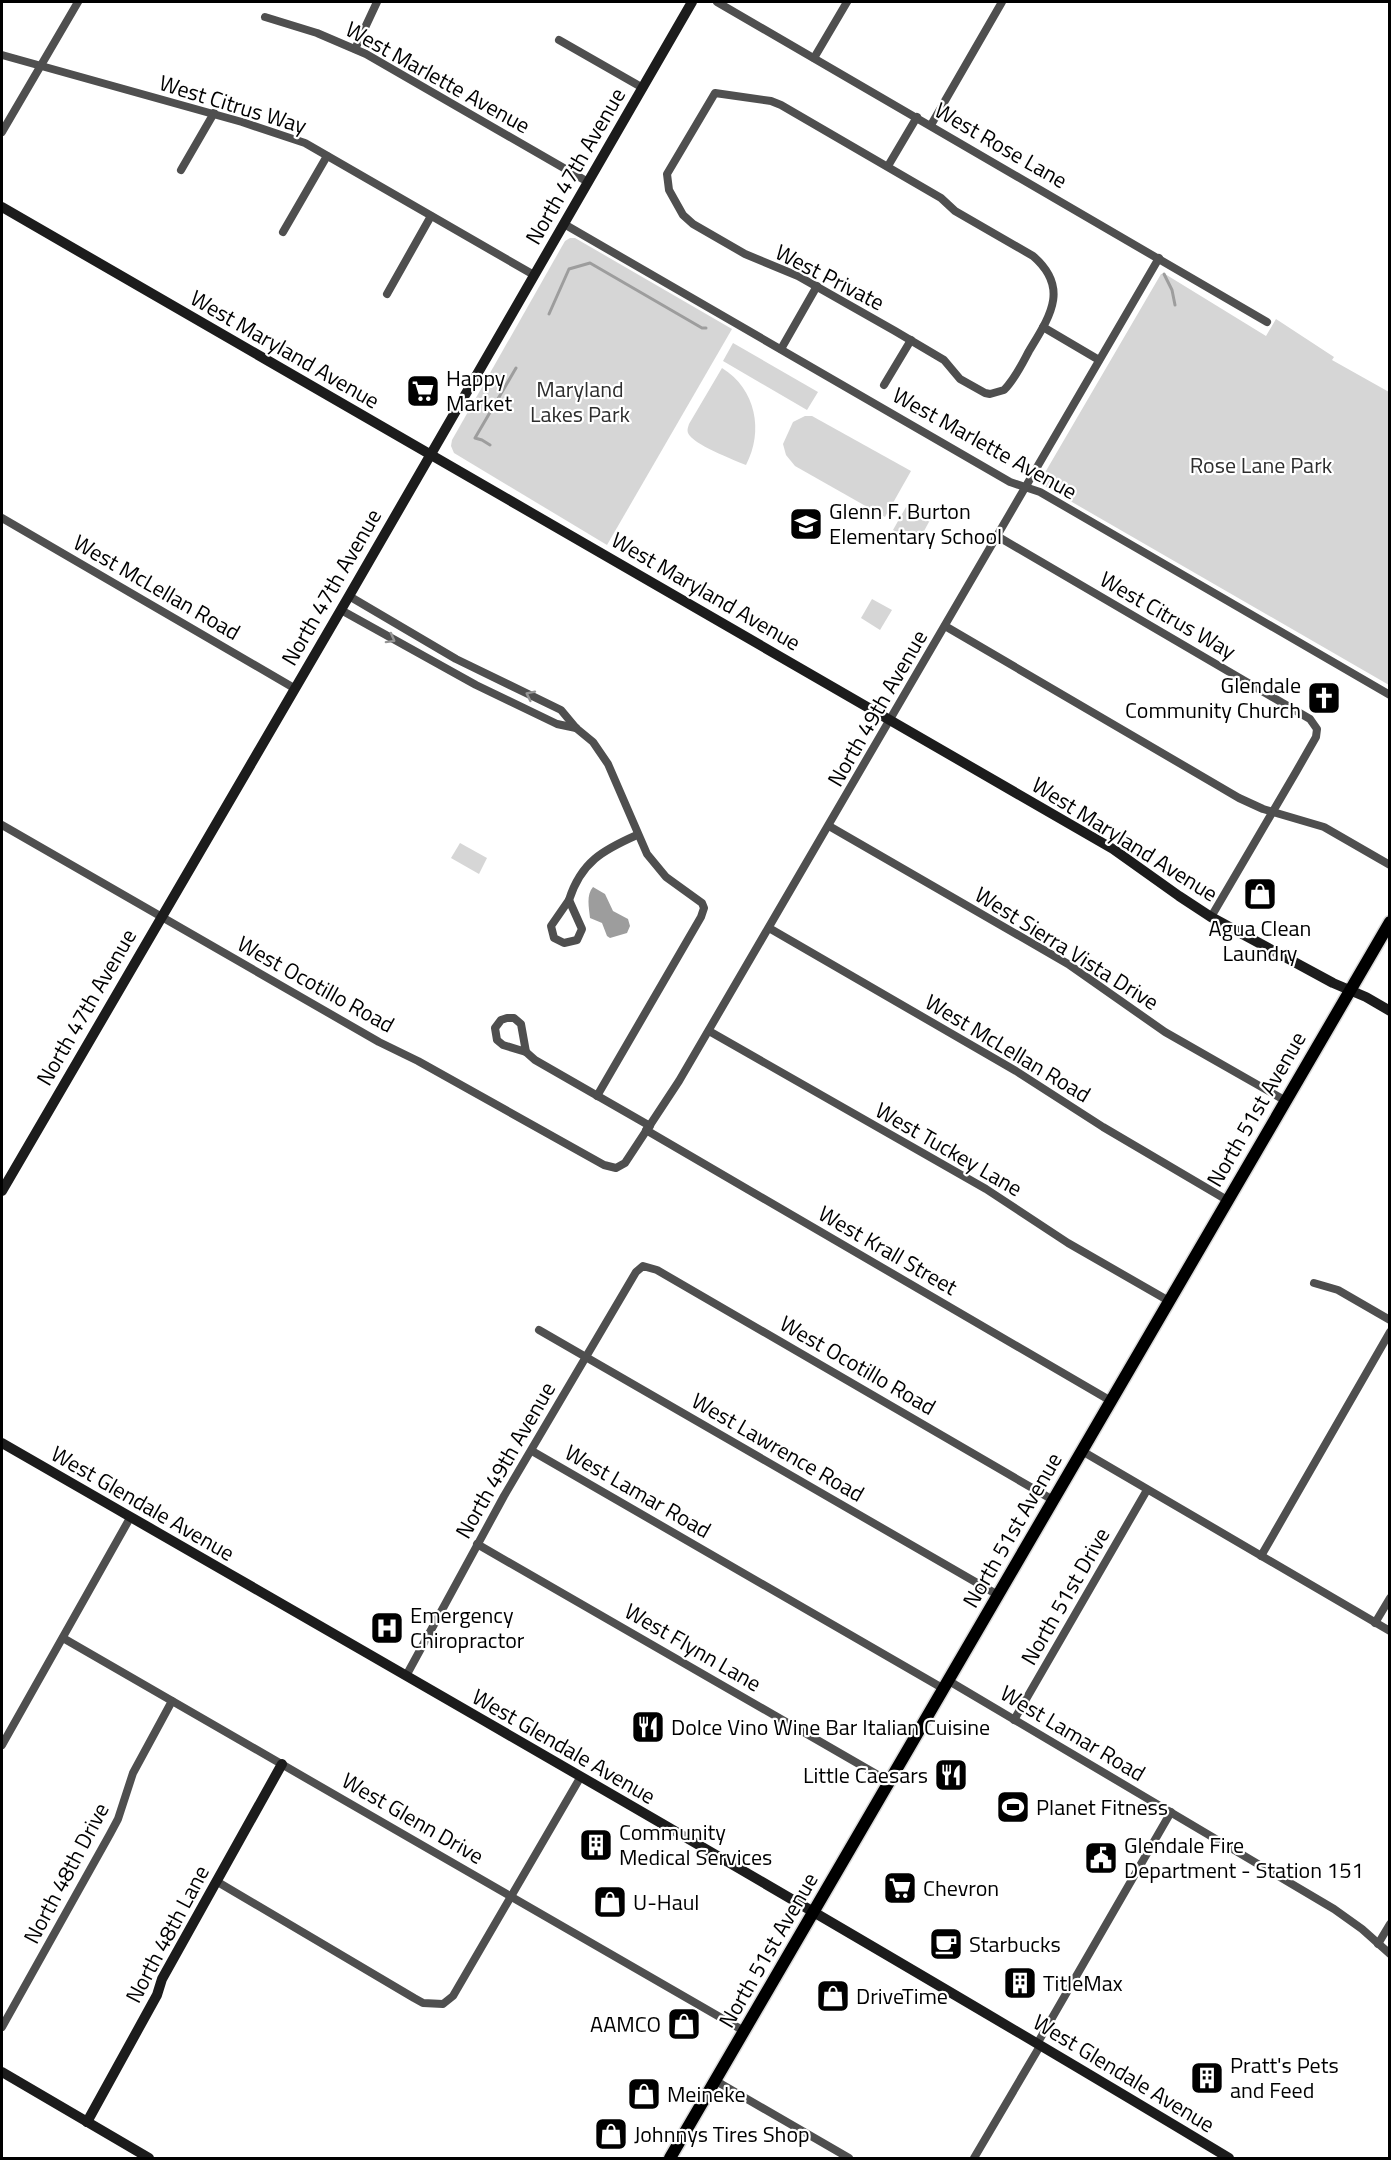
<svg xmlns="http://www.w3.org/2000/svg" width="1391" height="2160" font-family="'Titillium Web',sans-serif">
	<style>
		.green { fill: #d6d6d6 }
		.water { fill: #9d9d9d }
		.lines { fill: none; stroke-linecap: round; stroke-linejoin: round }
		.stream { stroke: #9d9d9d; stroke-width: 3 }
		.primary-casing { stroke: #dbdbdb; stroke-width: 15 }
		.street { stroke: #4f4f4f; stroke-width: 8 }
		.secondary { stroke: #1c1c1c; stroke-width: 10 }
		.primary { stroke: #000; stroke-width: 12 }
		.oneway { stroke: #959595 }
		.labels { text-anchor: middle; stroke-width: 4.5; stroke-linejoin: round; paint-order: stroke }
		.street-label { font-size: 22px; fill: #000; stroke: #fff }
		.poi-label { font-size: 22px; fill: #000; stroke: #fff; text-anchor: start }
		.park-label { font-size: 22px; fill: #2d2d2d; stroke: #fff }
	</style>
	<rect width="100%" height="100%" fill="#fff"/>
	<g class="green">
		<path d="M570,238h5l157,91 -125,216 -153,-92 -3,-7 1,-6 113,-199z"/>
		<path d="M1161,274h4l101,62 10,-17 58,38 -2,3 57,32v293l-343,-198 -4,-5 1,-6z"/>
		<path d="M733,343l85,49 -11,18 -84,-49z"/>
		<path d="M722,368c34,21 42,63 24,97 -12,-5 -54,-21 -58,-32 -1,-4 0,-5 1,-9z"/>
		<path d="M805,416h7l99,55 -26,46 -90,-51 -9,-11 -3,-11 10,-22z"/>
		<path d="M906,507l24,13 -13,24 -24,-14z"/>
		<path d="M872,599l20,11 -12,20 -19,-12z"/>
		<path d="M460,843l27,15 -8,16 -28,-16z"/>
	</g>
	<path class="water" d="M593,887l12,7 8,17 15,8 2,7 -3,7 -17,5 -3,-2 -5,-13 -12,-5c-1,-11 -4,-23 3,-31z"/>
	<g class="lines">
		<g class="stream">
			<path d="M1164,274l8,16 3,15"/>
			<path d="M549,314l20,-45 21,-6 112,65h4"/>
			<path d="M490,445l-8,-5 -7,-2 41,-70"/>
		</g>
		<g class="primary-casing">
			<path id="primary" d="M670,2158l720,-1236"/>
		</g>
		<g class="street">
			<path d="M717,2l550,320"/>
			<path d="M265,17l52,16 49,21 222,128"/>
			<path d="M559,40l84,48"/>
			<path d="M355,49l22,-47"/>
			<path d="M2,55l240,67 63,21 229,132"/>
			<path d="M814,58l33,-56"/>
			<path d="M715,93l56,8 10,4 160,93 14,13 78,45c37,32 17,60 -4,95 -7,13 -14,28 -25,39l-14,4 -5,-1 -25,-14 -16,-19 -49,-29 -97,-55 -53,-22 -52,-30 -10,-9 -14,-25 -2,-16z"/>
			<path d="M931,125l71,-123"/>
			<path d="M2,132l76,-130"/>
			<path d="M888,166l29,-49"/>
			<path d="M181,170l33,-57"/>
			<path d="M564,224l446,258 30,10 350,203"/>
			<path d="M283,232l44,-76"/>
			<path d="M387,294l44,-78"/>
			<path d="M1043,327l56,33"/>
			<path d="M781,349l36,-63"/>
			<path d="M884,385l27,-45"/>
			<path d="M2,518l292,170"/>
			<path d="M997,536l313,183 7,10 -1,8 -20,35 -85,145"/>
			<path d="M349,596l107,63 105,51 15,18 17,14 15,22 39,90 19,23 36,26 2,5 -3,9 -104,179"/>
			<path d="M341,610l135,75 81,39 19,4"/>
			<path d="M945,626l294,172 24,11 61,18 66,38"/>
			<path d="M2,825l377,217 39,19 186,104 12,3 9,-5 54,-82 480,-823"/>
			<path d="M829,826l239,138 97,68 121,69"/>
			<path d="M569,900l13,29 -5,11 -13,3 -10,-5 -3,-12z"/>
			<path d="M569,900c12,-38 34,-50 68,-65"/>
			<path d="M769,928l247,143 87,56 124,73"/>
			<path d="M507,1018h7l7,6 5,28 -23,-7 -6,-5 -2,-12 6,-8z"/>
			<path d="M709,1031l277,158 82,54 101,58"/>
			<path d="M526,1052l9,8 115,66"/>
			<path d="M646,1130l465,271"/>
			<path d="M1314,1283l24,7 52,30"/>
			<path d="M539,1330l459,265"/>
			<path d="M532,1451l412,238"/>
			<path d="M1082,1451l308,180"/>
			<path d="M477,1544l413,238"/>
			<path d="M1261,1556l129,-224"/>
			<path d="M1375,1623l15,-25"/>
			<path d="M63,1638l681,393"/>
			<path d="M406,1676l98,-180 132,-224 7,-6 14,4 396,230"/>
			<path d="M949,1681l385,228 28,20 28,25"/>
			<path d="M1014,1720l133,-230"/>
			<path d="M2,1745l128,-227"/>
			<path d="M216,1881l198,117 9,5 20,1 10,-8 127,-218"/>
			<path d="M1378,1944l12,-20"/>
			<path d="M2,2027l108,-193 8,-15 15,-46 39,-72"/>
			<path d="M1037,2044l134,-232"/>
			<path d="M716,2081l133,77"/>
			<path d="M974,2158l66,-112"/>
		</g>
		<g class="secondary">
			<path d="M2,207l1111,642 66,47 32,21 122,66 33,14 24,14"/>
			<path d="M2,1191l347,-595 343,-594"/>
			<path d="M2,1443c410,236 821,471 1227,715"/>
			<path d="M2,2072l147,86"/>
			<path d="M87,2122l70,-127 5,-16 120,-215"/>
		</g>
		<use href="#primary" class="primary"/>
	</g>
	<defs><path id="oneway-chevron" d="M-2-3.5L2.5 0L-2 3.5" fill="none" stroke-width="1.6" stroke-linecap="round" stroke-linejoin="round" transform="scale(1.5)"/></defs>
	<g class="oneway">
		<use href="#oneway-chevron" transform="translate(391 639) rotate(29)"/>
		<use href="#oneway-chevron" transform="translate(530 695) rotate(-154)"/>
	</g>
	<defs>
		<g id="supermarket-square" transform="scale(1.725)"><rect x="-9" y="-9" width="18" height="18" rx="4" fill="#000" stroke="#fff"/><path d="M-6-5.5h2.5l.6 2H6L4.5 2H-2.5L-4.4-4H-6ZM-1.5 3.2a1.3 1.3 0 1 0 .1 0ZM3 3.2a1.3 1.3 0 1 0 .1 0Z" fill="#fff"/></g>
		<g id="school-square" transform="scale(1.725)"><rect x="-9" y="-9" width="18" height="18" rx="4" fill="#000" stroke="#fff"/><path d="M0-5L7-2L0 1L-7-2ZM-4 1L0 2.5L4 1V4Q0 6-4 4Z" fill="#fff"/></g>
		<g id="church-square" transform="scale(1.725)"><rect x="-9" y="-9" width="18" height="18" rx="4" fill="#000" stroke="#fff"/><path d="M-1.2-6h2.4v3.5h3.3v2.4h-3.3V6h-2.4V-.1h-3.3v-2.4h3.3Z" fill="#fff"/></g>
		<g id="shop-square" transform="scale(1.725)"><rect x="-9" y="-9" width="18" height="18" rx="4" fill="#000" stroke="#fff"/><path d="M-5-2.5h2.3a2.7 3.5 0 0 1 5.4 0H5L5.5 6h-11ZM-1.5-2.5h3a1.5 2.3 0 0 0-3 0Z" fill="#fff"/></g>
		<g id="hospital-square" transform="scale(1.725)"><rect x="-9" y="-9" width="18" height="18" rx="4" fill="#000" stroke="#fff"/><path d="M-5-5h3v3.5h4V-5h3V5h-3V1.5h-4V5h-3Z" fill="#fff"/></g>
		<g id="restaurant-square" transform="scale(1.725)"><rect x="-9" y="-9" width="18" height="18" rx="4" fill="#000" stroke="#fff"/><path d="M-5-6h1v4h1v-4h1v4h1v-4h1v5L-1.5 .5V6h-2V.5L-5-1ZM5-6V6H3V1.5H1.5Q1.5-4 5-6Z" fill="#fff"/></g>
		<g id="stadium-square" transform="scale(1.725)"><rect x="-9" y="-9" width="18" height="18" rx="4" fill="#000" stroke="#fff"/><path d="M0-5a6.5 5 0 1 0 0 10a6.5 5 0 1 0 0-10ZM-3.5-1.8h7v3.6h-7Z" fill="#fff"/></g>
		<g id="building-square" transform="scale(1.725)"><rect x="-9" y="-9" width="18" height="18" rx="4" fill="#000" stroke="#fff"/><path d="M-4-6H4V6H1V3H-1V6H-4ZM-2.5-4.3h1.7v1.8h-1.7ZM.8-4.3h1.7v1.8H.8ZM-2.5-1h1.7V.8h-1.7ZM.8-1h1.7V.8H.8Z" fill="#fff"/></g>
		<g id="civic-square" transform="scale(1.725)"><rect x="-9" y="-9" width="18" height="18" rx="4" fill="#000" stroke="#fff"/><path d="M-.6-6.5H3V-4.5H.6V-3L4-1V1h2V6H-6V1h2V-1L-.6-3ZM-1.2 2.5V6h2.4V2.5Z" fill="#fff"/></g>
		<g id="cafe-square" transform="scale(1.725)"><rect x="-9" y="-9" width="18" height="18" rx="4" fill="#000" stroke="#fff"/><path d="M-5.5-4.5H6V0H3Q3 3.5 0 3.5H-2.5Q-5.5 3.5-5.5 0ZM3-3.2v2h1.7v-2ZM-6 4.5H4V6H-6Z" fill="#fff"/></g>
	</defs>
	<g fill-rule="evenodd">
		<use href="#supermarket-square" x="423" y="391"/>
		<use href="#school-square" x="806" y="524"/>
		<use href="#church-square" x="1324" y="698"/>
		<use href="#shop-square" x="1260" y="894"/>
		<use href="#hospital-square" x="387" y="1628"/>
		<use href="#restaurant-square" x="648" y="1727"/>
		<use href="#restaurant-square" x="951" y="1775"/>
		<use href="#stadium-square" x="1013" y="1807"/>
		<use href="#building-square" x="596" y="1845"/>
		<use href="#civic-square" x="1101" y="1858"/>
		<use href="#supermarket-square" x="900" y="1888"/>
		<use href="#shop-square" x="610" y="1902"/>
		<use href="#cafe-square" x="946" y="1944"/>
		<use href="#building-square" x="1020" y="1983"/>
		<use href="#shop-square" x="833" y="1996"/>
		<use href="#shop-square" x="684" y="2024"/>
		<use href="#building-square" x="1207" y="2078"/>
		<use href="#shop-square" x="644" y="2094"/>
		<use href="#shop-square" x="611" y="2134"/>
	</g>
	<g class="labels">
		<g class="street-label">
			<text transform="translate(438 77) rotate(29)" y="8">West Marlette Avenue</text>
			<text transform="translate(233 104) rotate(17)" y="8">West Citrus Way</text>
			<text transform="translate(1001 145) rotate(30)" y="8">West Rose Lane</text>
			<text transform="translate(575 166) rotate(-60)" y="8">North 47th Avenue</text>
			<text transform="translate(830 277) rotate(27)" y="8">West Private</text>
			<text transform="translate(285 349) rotate(30)" y="8">West Maryland Avenue</text>
			<text transform="translate(985 443) rotate(29)" y="8">West Marlette Avenue</text>
			<text transform="translate(157 587) rotate(30)" y="8">West McLellan Road</text>
			<text transform="translate(331 587) rotate(-60)" y="8">North 47th Avenue</text>
			<text transform="translate(706 591) rotate(30)" y="8">West Maryland Avenue</text>
			<text transform="translate(1168 615) rotate(30)" y="8">West Citrus Way</text>
			<text transform="translate(877 708) rotate(-60)" y="8">North 49th Avenue</text>
			<text transform="translate(1125 839) rotate(32)" y="8">West Maryland Avenue</text>
			<text transform="translate(1067 948) rotate(32)" y="8">West Sierra Vista Drive</text>
			<text transform="translate(316 984) rotate(29)" y="8">West Ocotillo Road</text>
			<text transform="translate(86 1007) rotate(-60)" y="8">North 47th Avenue</text>
			<text transform="translate(1008 1048) rotate(31)" y="8">West McLellan Road</text>
			<text transform="translate(1256 1109) rotate(-60)" y="8">North 51st Avenue</text>
			<text transform="translate(949 1149) rotate(30)" y="8">West Tuckey Lane</text>
			<text transform="translate(888 1250) rotate(30)" y="8">West Krall Street</text>
			<text transform="translate(858 1365) rotate(30)" y="8">West Ocotillo Road</text>
			<text transform="translate(778 1447) rotate(30)" y="8">West Lawrence Road</text>
			<text transform="translate(505 1460) rotate(-60)" y="8">North 49th Avenue</text>
			<text transform="translate(638 1491) rotate(30)" y="8">West Lamar Road</text>
			<text transform="translate(143 1503) rotate(30)" y="8">West Glendale Avenue</text>
			<text transform="translate(1012 1530) rotate(-60)" y="8">North 51st Avenue</text>
			<text transform="translate(1065 1596) rotate(-60)" y="8">North 51st Drive</text>
			<text transform="translate(693 1647) rotate(30)" y="8">West Flynn Lane</text>
			<text transform="translate(1073 1733) rotate(31)" y="8">West Lamar Road</text>
			<text transform="translate(564 1746) rotate(30)" y="8">West Glendale Avenue</text>
			<text transform="translate(413 1818) rotate(30)" y="8">West Glenn Drive</text>
			<text transform="translate(66 1873) rotate(-62)" y="8">North 48th Drive</text>
			<text transform="translate(167 1934) rotate(-62)" y="8">North 48th Lane</text>
			<text transform="translate(768 1950) rotate(-60)" y="8">North 51st Avenue</text>
			<text transform="translate(1124 2073) rotate(31)" y="8">West Glendale Avenue</text>
		</g>
		<g class="poi-label">
			<text x="446" y="386">Happy<tspan x="446" dy="25">Market</tspan></text>
			<text x="829" y="519">Glenn F. Burton<tspan x="829" dy="25">Elementary School</tspan></text>
			<text x="1301" y="693" text-anchor="end">Glendale<tspan x="1301" dy="25">Community Church</tspan></text>
			<text x="1260" y="936" text-anchor="middle">Agua Clean<tspan x="1260" dy="25">Laundry</tspan></text>
			<text x="410" y="1623">Emergency<tspan x="410" dy="25">Chiropractor</tspan></text>
			<text x="671" y="1735">Dolce Vino Wine Bar Italian Cuisine</text>
			<text x="928" y="1783" text-anchor="end">Little Caesars</text>
			<text x="1036" y="1815">Planet Fitness</text>
			<text x="619" y="1840">Community<tspan x="619" dy="25">Medical Services</tspan></text>
			<text x="1124" y="1853">Glendale Fire<tspan x="1124" dy="25">Department - Station 151</tspan></text>
			<text x="923" y="1896">Chevron</text>
			<text x="633" y="1910">U-Haul</text>
			<text x="969" y="1952">Starbucks</text>
			<text x="1043" y="1991">TitleMax</text>
			<text x="856" y="2004">DriveTime</text>
			<text x="661" y="2032" text-anchor="end">AAMCO</text>
			<text x="1230" y="2073">Pratt's Pets<tspan x="1230" dy="25">and Feed</tspan></text>
			<text x="667" y="2102">Meineke</text>
			<text x="634" y="2142">Johnnys Tires Shop</text>
		</g>
		<g class="park-label">
			<text x="580" y="397">Maryland<tspan x="580" dy="25">Lakes Park</tspan></text>
			<text x="1261" y="473">Rose Lane Park</text>
		</g>
	</g>
	<rect width="1391" height="2160" fill="none" stroke="#000000" stroke-width="6"/>
</svg>
